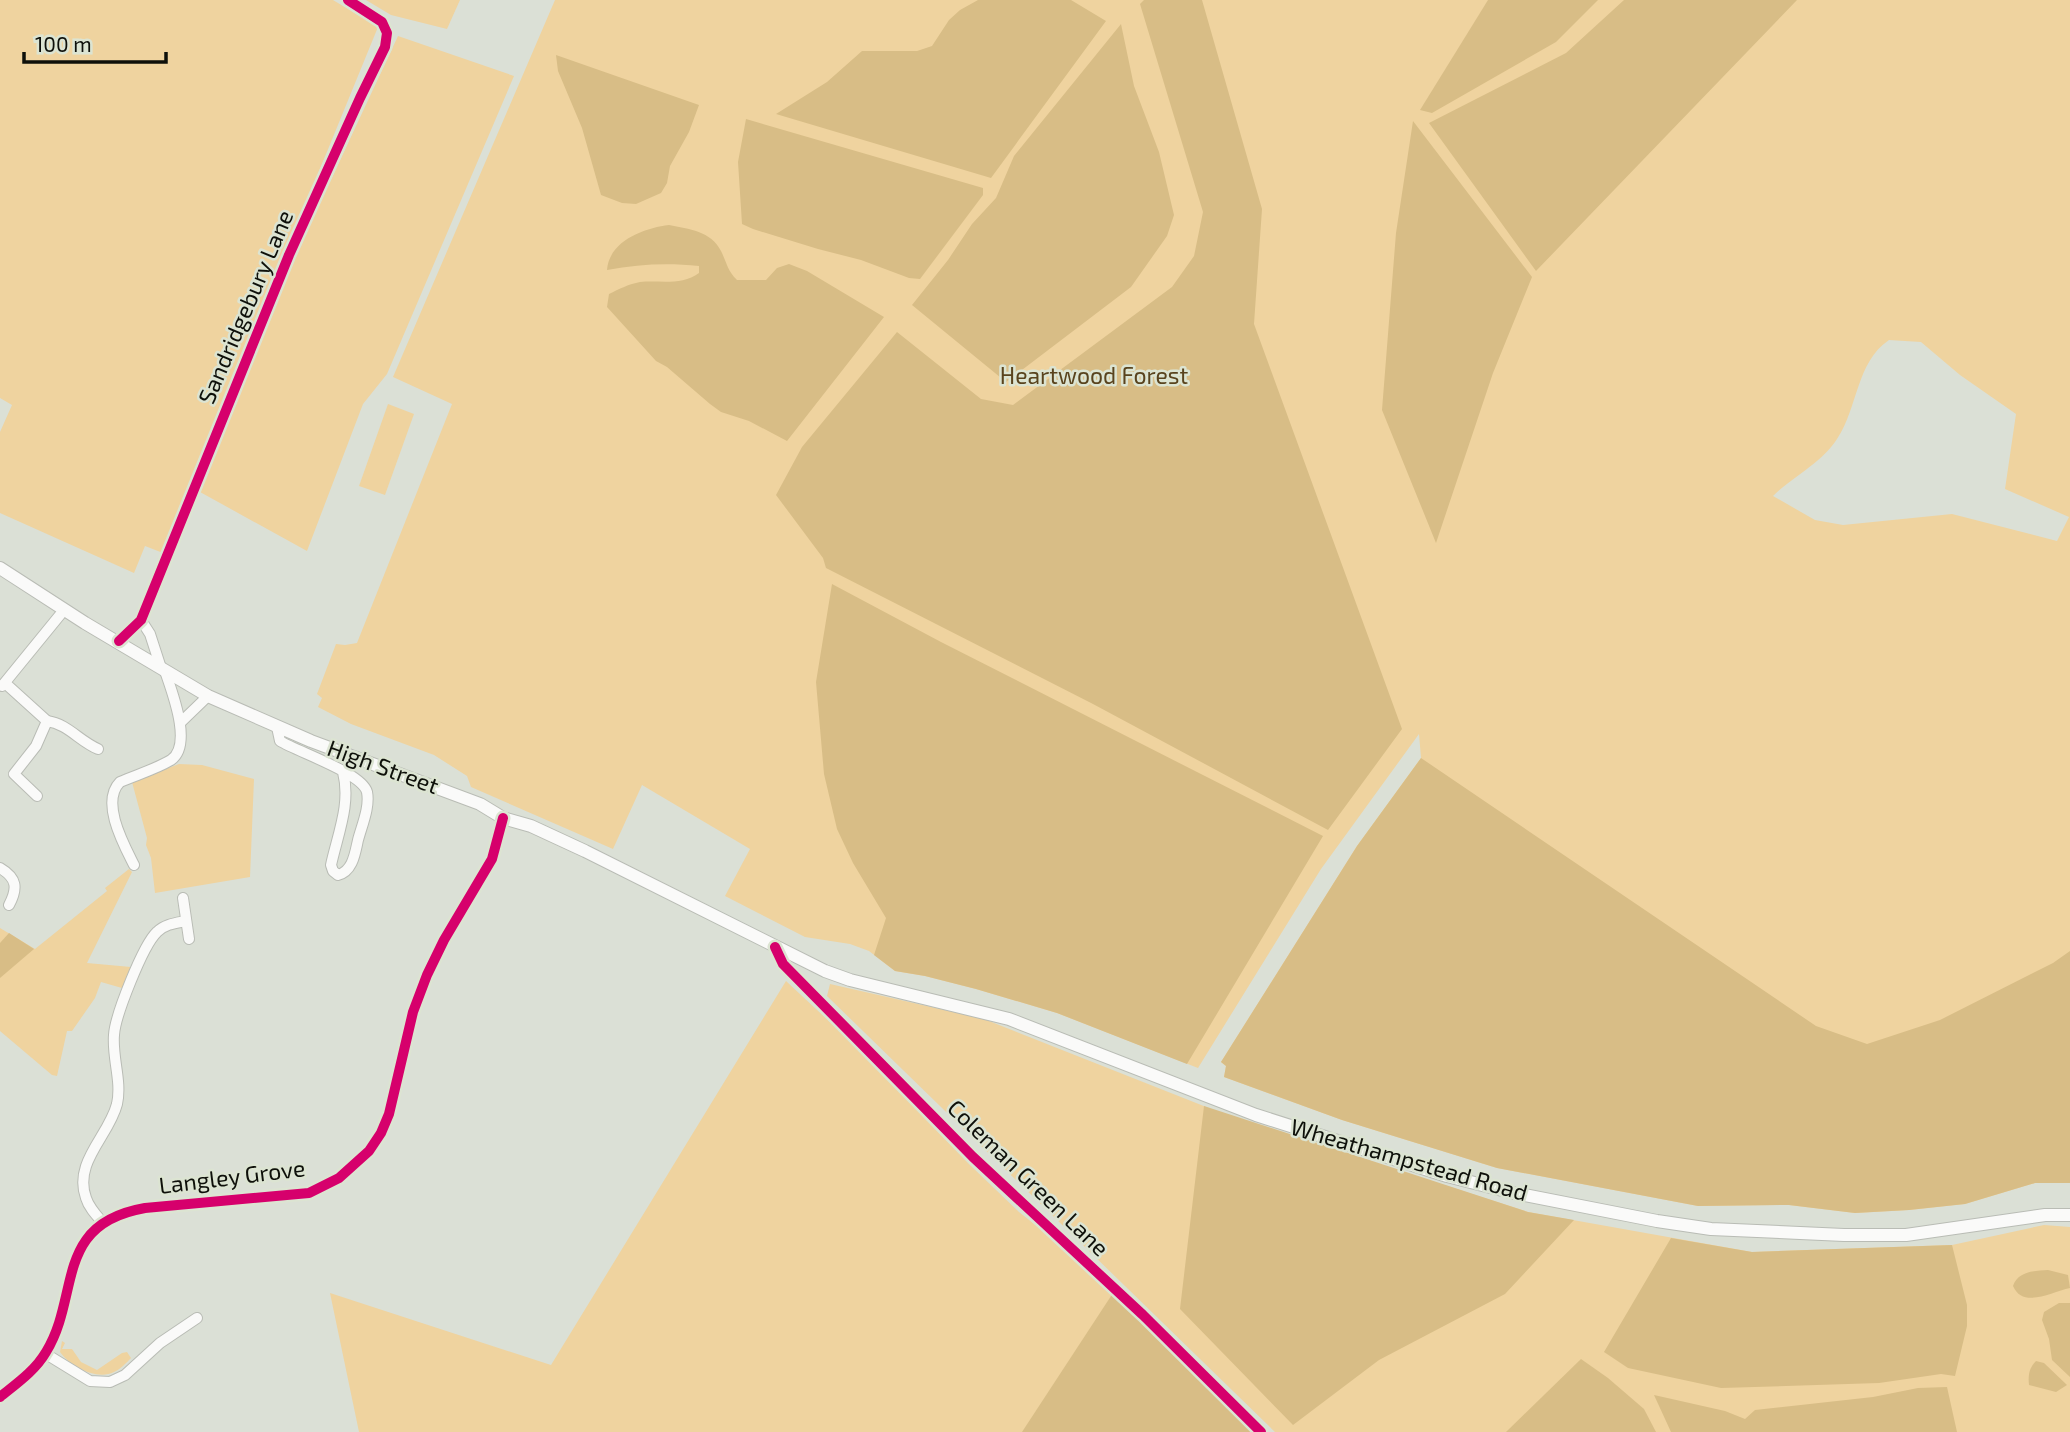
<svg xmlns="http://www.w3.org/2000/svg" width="2070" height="1432" font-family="'Exo 2',sans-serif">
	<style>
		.green { fill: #efd39f; fill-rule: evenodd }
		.forest { fill: #d8bd86 }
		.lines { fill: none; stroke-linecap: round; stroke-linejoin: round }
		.minor-casing { stroke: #b9bcb5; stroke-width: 12 }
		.major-casing { stroke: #b9bcb5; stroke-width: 14 }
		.minor { stroke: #fafaf9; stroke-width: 10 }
		.major { stroke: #fafaf9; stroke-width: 12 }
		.cycleway-casing { stroke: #dce4d2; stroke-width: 15 }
		.cycleway { stroke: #d6006c; stroke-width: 10 }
		.labels { text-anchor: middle; stroke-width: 5; stroke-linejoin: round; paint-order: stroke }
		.street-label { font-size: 23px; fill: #0e100a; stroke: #dce4d2 }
		.park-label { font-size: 23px; fill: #59431d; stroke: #dce4d2 }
	</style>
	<rect width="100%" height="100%" fill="#dbe0d6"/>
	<g class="green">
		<path d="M0,0h333l45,27 -215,526 -18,-7 -11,27 -134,-60v-81l12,-27 -12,-7z"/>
		<path d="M366,0h94l-13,29 -56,-14z"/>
		<path d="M555,0h1515v1183h-35l-70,21 -56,6 -54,3 -66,-8 -91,1 -201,-38 -155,-48 -118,-43 2,-11 -5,-4 136,-216 64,-88 -2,-24 -98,135 -123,199 -141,-55 -81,-24 -51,-13 -30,-5 -26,-20 -19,-7 -45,-7 -80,-41 25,-47 -108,-64 -29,64 -142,-62 -4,-11 -33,-21 -83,-31 -33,-17 4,-9 -5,-4 19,-50 9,1 12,-2 95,-239 -59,-27zM1889,340l32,2 39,33 56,39 -11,75 64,28 -12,24 -105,-27 -109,11 -28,-5 -42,-24c19,-19 49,-33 64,-57 21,-31 19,-77 52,-99z"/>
		<path d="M398,36l116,40 -127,298 -24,30 -56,147 -107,-59 100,-246z"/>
		<path d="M388,404l26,10 -29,81 -26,-9z"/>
		<path d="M179,764l23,1 52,14 -4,98 -95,16 -4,-35 -5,-13 1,-7 -15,-56z"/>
		<path d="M129,869l3,3 -45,91 44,4 -9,21 -21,-6 -6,16 -23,33h-5l-10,45 -5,-1 -52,-44v-103l35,21 72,-58 -2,-3z"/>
		<path d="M786,981l59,55 125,129 49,47 43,34 51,47 142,139h-896l-29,-139 221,72z"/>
		<path d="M830,984l154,35 245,97 299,96 224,40 200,-7 92,-20 26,2v205h-795l-448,-436z"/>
		<path d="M62,1341l3,2 -3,6h10l9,13 16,8 25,-17 5,-1 4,6c-5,5 -10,11 -17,14 -17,9 -44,-6 -54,-20z"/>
	</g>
	<g class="forest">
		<path d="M978,0h93l35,21 -115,157 -215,-64 51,-32 35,-31h55l15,-5 17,-26 11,-10z"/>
		<path d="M1144,0h58l60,209 -8,115 148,405 -74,101 -235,-126 -267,-136 -3,-10 -47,-63 26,-48 95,-115 84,67 32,6 159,-118 22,-31 9,-44 -63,-208z"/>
		<path d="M1488,0h110l-42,42 -124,71 -12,-3z"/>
		<path d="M1624,0h173l-261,271 -107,-148 137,-70z"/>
		<path d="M1121,24l13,62 25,66 15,63 -7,21 -36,51 -125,95 -94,-77 36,-45 24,-36 24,-26 18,-42z"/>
		<path d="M556,55l143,50 -10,27 -19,34 -3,17 -6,10 -25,11 -14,-1 -21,-8 -19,-67 -24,-57z"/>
		<path d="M746,119l237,69v7l-63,84 -11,-1 -48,-18 -43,-11 -65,-20 -11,-5 -4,-62z"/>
		<path d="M1413,121l119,156 -39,96 -57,170 -54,-133 14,-177z"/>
		<path d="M669,225c20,4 42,6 52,26 6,12 6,19 16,29h29l11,-12 12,-4 18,7 77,46 -97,124 -38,-20 -28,-9 -11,-8 -43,-37 -11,-6 -49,-54 2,-13c10,-5 20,-10 31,-12 20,-2 42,4 59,-9v-7c-31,-3 -60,-2 -92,4 2,-29 37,-42 62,-45z"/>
		<path d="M832,584l109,58 382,194 -136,228 -130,-51 -81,-24 -51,-13 -30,-5 -21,-16 12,-37 -33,-55 -16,-34 -13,-55 -8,-92z"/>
		<path d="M1421,758l395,268 51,18 73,-24 113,-57 17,-12v232h-35l-70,21 -56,6 -54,3 -66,-8 -91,1 -201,-38 -155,-48 -118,-43 2,-11 -5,-4 136,-216z"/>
		<path d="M9,933l25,16 -34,29v-35z"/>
		<path d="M1204,1106l324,106 46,8 -69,74 -126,66 -86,65 -113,-116z"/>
		<path d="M1671,1238l81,14 200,-7 15,60v21l-12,50 -14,-2 -62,9 -158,5 -93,-20 -24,-16z"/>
		<path d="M2048,1270l20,5 2,13c-19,4 -47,21 -57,-2 5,-15 21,-15 35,-16z"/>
		<path d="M1113,1293l142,139h-233z"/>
		<path d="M2059,1303h11v74l-18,-17 -3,-21 -7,-19 2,-8z"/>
		<path d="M1581,1359l27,19 36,31 12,23h-150z"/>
		<path d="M2036,1361l8,2 23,22 -11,7 -27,-7c-1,-10 0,-17 7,-24z"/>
		<path d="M1947,1387l10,45h-286l-17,-37 71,16 20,8 10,-9 118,-13 45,-9z"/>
	</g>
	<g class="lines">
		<g class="minor-casing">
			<g id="minor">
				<path d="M141,620l9,14 11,34"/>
				<path d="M119,641l22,-21 148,-365 71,-157 25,-51 2,-14 -5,-11 -34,-22"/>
				<path d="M5,683l42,38 -11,25 -22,28 23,22"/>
				<path d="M2,686l62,-76"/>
				<path d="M47,721c21,3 32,20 51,28"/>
				<path d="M180,723l28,-27"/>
				<path d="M277,727l3,14c18,11 82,32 87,51 3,15 -5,33 -9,48 -3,13 -5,31 -20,35l-5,-4 -2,-6c7,-32 20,-61 12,-93"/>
				<path d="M134,865c-10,-20 -34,-63 -14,-83 16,-7 36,-13 51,-22 22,-15 1,-68 -6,-89"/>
				<path d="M0,868c17,10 18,20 9,37"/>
				<path d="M183,898l6,41"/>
				<path d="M775,947l8,17 190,193 170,158 118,117"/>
				<path d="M104,1224c-7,-8 -15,-16 -18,-26 -13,-36 23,-62 31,-94 5,-23 -5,-46 -3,-69 1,-19 29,-90 43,-103 8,-8 19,-9 29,-11"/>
				<path d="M46,1354l44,27 20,1 15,-7 35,-32 37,-25"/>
				<path d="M0,1397c16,-13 35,-26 46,-45 35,-57 7,-128 99,-144l164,-15 30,-15 30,-27 12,-18 8,-19 24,-102 14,-37 17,-35 48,-81 11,-41"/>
			</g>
		</g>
		<g class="major-casing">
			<path id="major" d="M0,568l85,55 123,73 103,45 169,63 23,14 28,8 54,25 240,120 25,9 159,39 247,96 191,61 67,17 143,28 54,8 133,6h62l139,-20h25"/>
		</g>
		<use href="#minor" class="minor"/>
		<use href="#major" class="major"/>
		<g class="cycleway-casing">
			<g id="cycleway">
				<path d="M119,641l22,-21 148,-365 71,-157 25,-51 2,-14 -5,-11 -34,-22"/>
				<path d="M775,947l8,17 190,193 170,158 118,117"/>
				<path d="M0,1397c16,-13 35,-26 46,-45 35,-57 7,-128 99,-144l164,-15 30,-15 30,-27 12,-18 8,-19 24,-102 14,-37 17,-35 48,-81 11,-41"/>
			</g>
		</g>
		<use href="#cycleway" class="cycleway"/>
	</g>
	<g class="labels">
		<g class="street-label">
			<text transform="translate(246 307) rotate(-67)" y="8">Sandridgebury Lane</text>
			<text transform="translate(383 767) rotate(20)" y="8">High Street</text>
			<text transform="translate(1409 1160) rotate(16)" y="8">Wheathampstead Road</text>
			<text transform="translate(232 1177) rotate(-7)" y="8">Langley Grove</text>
			<text transform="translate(1028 1178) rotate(44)" y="8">Coleman Green Lane</text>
		</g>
		<g class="park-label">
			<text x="1094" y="384">Heartwood Forest</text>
		</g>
	</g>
	<path d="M24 52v10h142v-10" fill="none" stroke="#0e100a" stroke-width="3.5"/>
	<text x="35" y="52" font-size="21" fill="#0e100a" stroke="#dce4d2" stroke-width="5" paint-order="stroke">100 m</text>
</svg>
